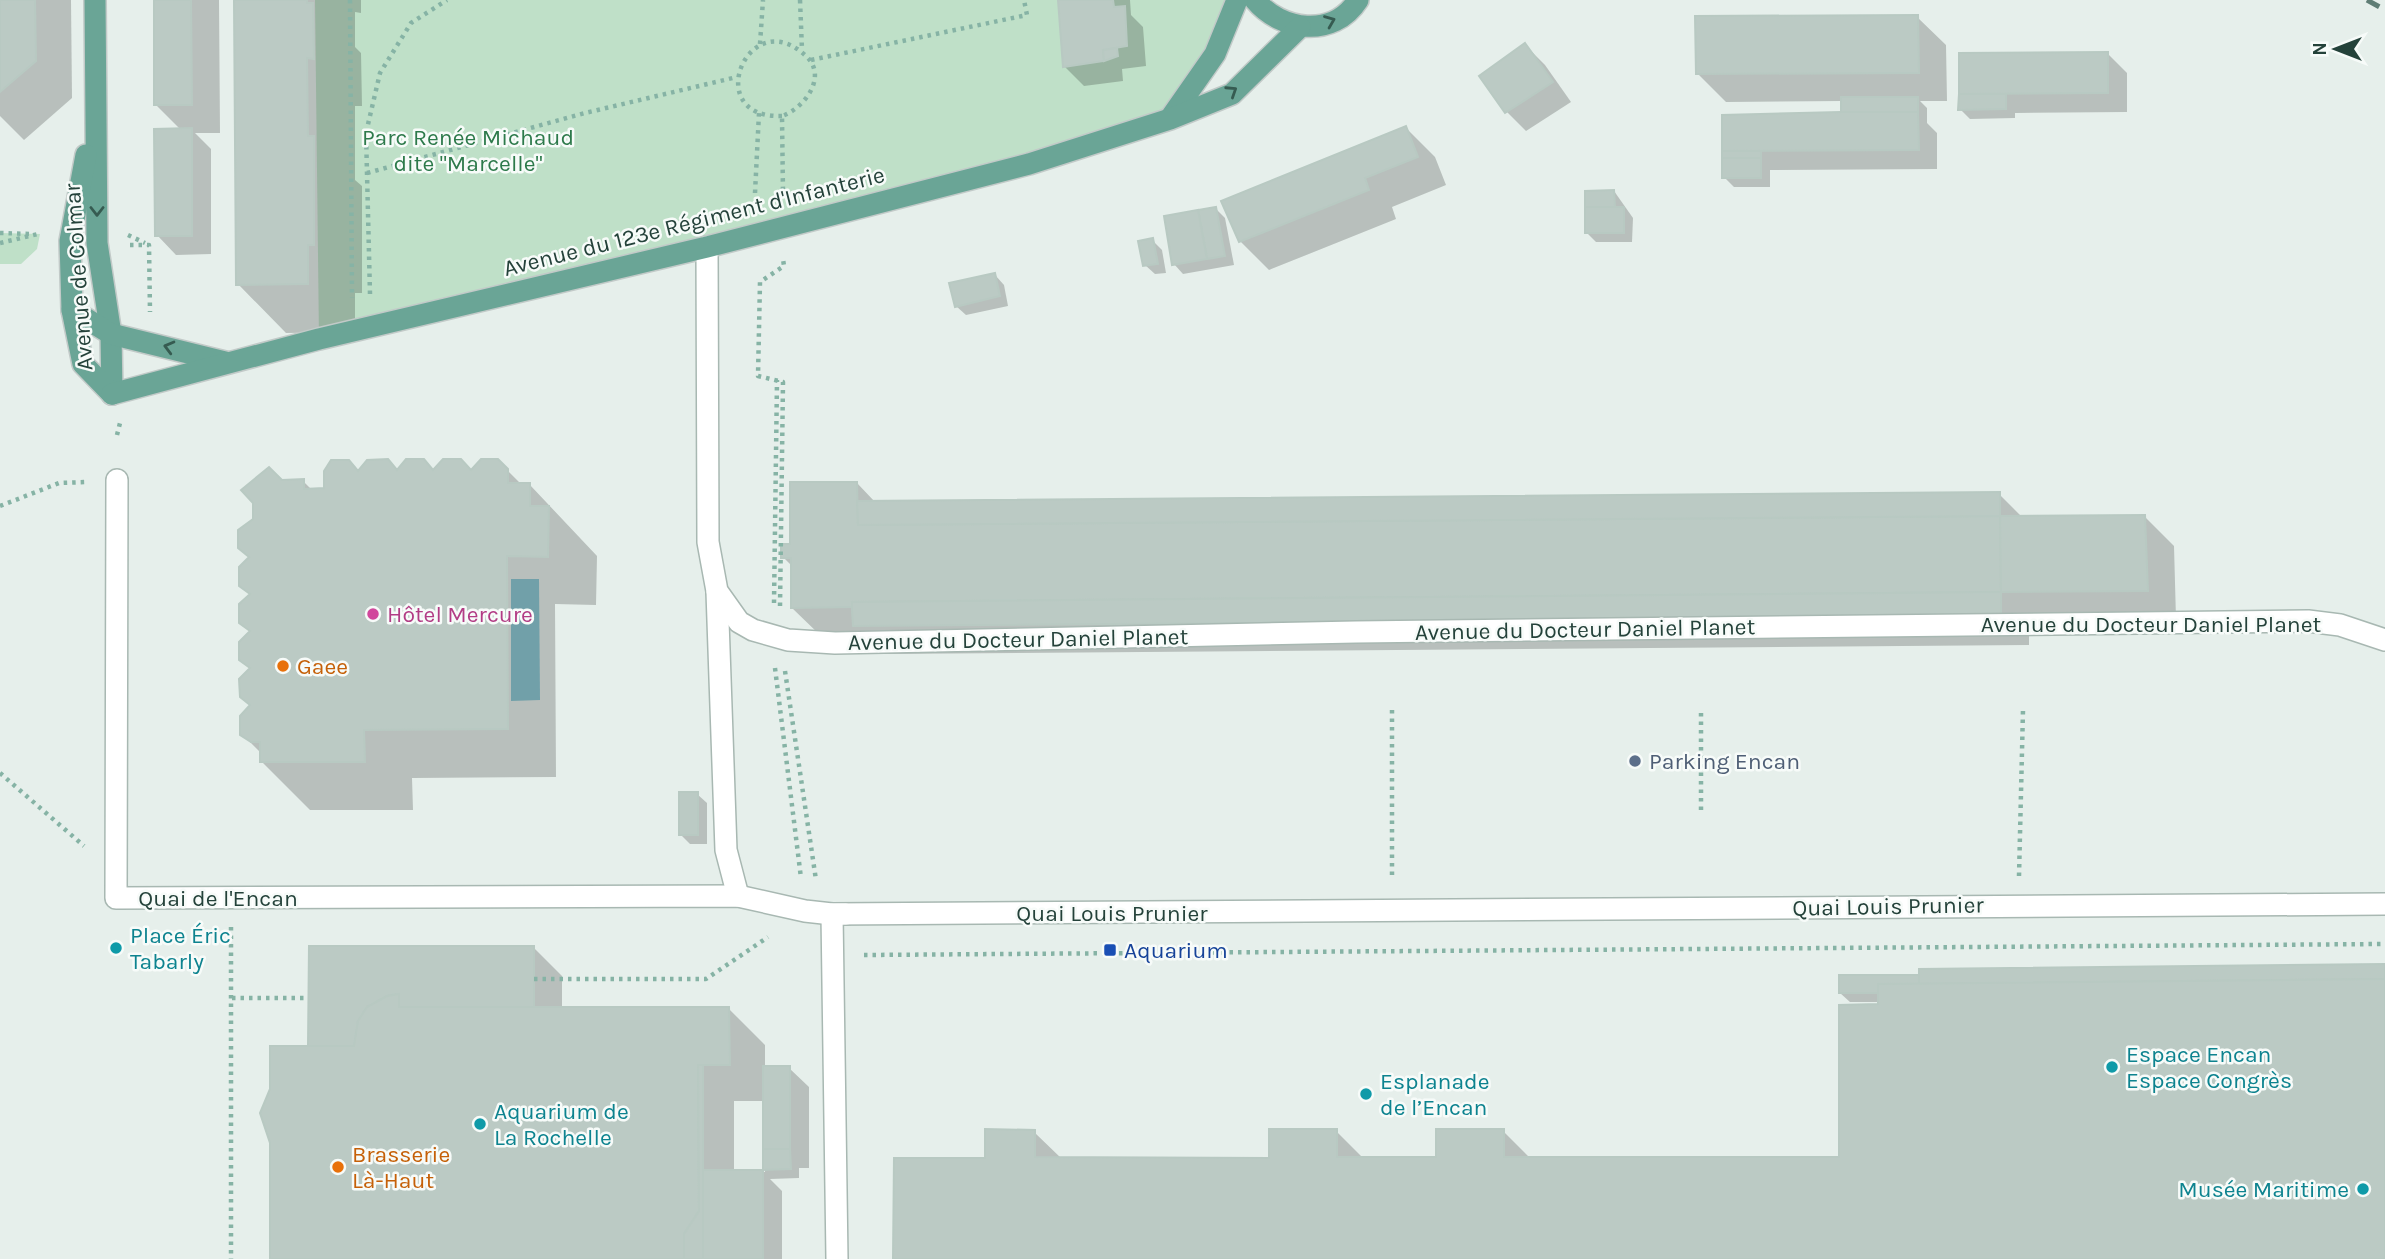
<svg xmlns="http://www.w3.org/2000/svg" width="2385" height="1259" font-family="Karla,sans-serif">
	<style>
		.green { fill: #bfe0c8 }
		.water { fill: #8ec9d4 }
		.shadow { fill: #0003; fill-rule: evenodd }
		.building { fill: #bbcac4; stroke: #b8c9c2; stroke-width: 2 }
		.lines { fill: none; stroke-linecap: round; stroke-linejoin: round }
		.minor-casing { stroke: #a8b8b2; stroke-width: 24 }
		.major-casing { stroke: #c2cac8; stroke-width: 24 }
		.path { stroke: #86b3a5; stroke-width: 4.5; stroke-dasharray: 3.5 5; stroke-linecap: butt }
		.minor { stroke: #fff; stroke-width: 21 }
		.major { stroke: #6aa596; stroke-width: 21 }
		.rail { stroke: #5f7d75; stroke-width: 5; stroke-dasharray: 14 7; stroke-linecap: butt }
		.oneway { stroke: #365b51 }
		.hotel-dot { fill: #d1479c; stroke: #f7fbf9; stroke-width: 2.5 }
		.food-dot { fill: #e8710a; stroke: #f7fbf9; stroke-width: 2.5 }
		.service-dot { fill: #5c6f8a; stroke: #f7fbf9; stroke-width: 2.5 }
		.culture-dot { fill: #0f9aa8; stroke: #f7fbf9; stroke-width: 2.5 }
		.transit-dot { fill: #1a4fb4; stroke: #f7fbf9; stroke-width: 2.5 }
		.labels { text-anchor: middle; stroke-width: 5; stroke-linejoin: round; paint-order: stroke }
		.park-label { font-size: 23px; fill: #2d7a4b; stroke: #f7fbf9 }
		.street-label { font-size: 23px; fill: #24423a; stroke: #f7fbf9 }
		.hotel-label { font-size: 23px; fill: #b23c85; stroke: #f7fbf9; text-anchor: start }
		.food-label { font-size: 23px; fill: #c56008; stroke: #f7fbf9; text-anchor: start }
		.service-label { font-size: 23px; fill: #4e5e75; stroke: #f7fbf9; text-anchor: start }
		.culture-label { font-size: 23px; fill: #0d838f; stroke: #f7fbf9; text-anchor: start }
		.transit-label { font-size: 23px; fill: #164399; stroke: #f7fbf9; text-anchor: start }
	</style>
	<rect width="100%" height="100%" fill="#e6efeb"/>
	<g class="green">
		<path d="M315,0h922l-67,119 -851,220z"/>
		<path d="M0,233l40,1 -3,15 -16,15h-21z"/>
	</g>
	<path class="water" d="M511,579h28l1,121 -29,1z"/>
	<g class="shadow">
		<path d="M0,0h71l1,98 -48,42 -24,-24z"/>
		<path d="M156,0h63l1,133h-25l16,16v105l-35,1 -19,-20 24,-105 -25,-25z"/>
		<path d="M236,0h125v13l-6,-1v35l6,6 1,53h-7v74l7,6v107h-7v39l-69,1 -48,-49z"/>
		<path d="M1059,0h71l1,15 12,12 3,39 -24,3 1,12 -39,5 -20,-20z"/>
		<path d="M1917,17l29,28 1,56h-27l7,7v15l10,10v36l-167,1v17h-36l-10,-10 -1,-26 123,-36 -3,-14 -117,1 -28,-28z"/>
		<path d="M1525,45l20,20 26,37 -45,29 -19,-19z"/>
		<path d="M2107,53l20,20v39l-112,1v5l-45,1 -10,-10 1,-55z"/>
		<path d="M1406,128l29,29 11,28 -54,22 4,12 -127,51 -29,-29z"/>
		<path d="M1614,191l19,27 -1,24h-36l-10,-10z"/>
		<path d="M1216,209l9,9 9,47 -51,9 -9,-10z"/>
		<path d="M1152,240l10,10 4,23 -11,1 -10,-9z"/>
		<path d="M995,275l9,10 4,21 -42,9 -10,-9z"/>
		<path d="M497,460l25,25h8l67,71 -1,49 -41,-1 1,173 -144,1 1,32h-103l-49,-49v-8l-19,-19 10,-27 -1,-37 -10,-11 10,-27 -11,-10 11,-27 -11,-10 10,-27 -10,-10 14,-28 28,-38 21,-1 10,10 12,-1 34,-17 113,-1z"/>
		<path d="M857,483l18,19 1124,-8 24,24 122,-1 29,29 2,73 -147,1v25l-1145,9 -19,-18h-44l-29,-28v-42l-9,-9z"/>
		<path d="M697,794l10,9v41h-17l-9,-9z"/>
		<path d="M533,947l29,29v33h167l36,36v23h24l20,19v81h-10v10l-29,1 12,12v68h-510l38,-211zM734,1101h31v71h-31z"/>
		<path d="M2385,966v293h-1490l92,-99 47,-28 28,27 208,1 66,-29 28,28h73l66,-28 28,28h309l40,-153v-4h-30l-10,-9 81,-17z"/>
	</g>
	<g class="building">
		<path d="M0,0h35l1,61 -36,31z"/>
		<path d="M154,0h37l1,105h-38z"/>
		<path d="M234,0h73v3h6l1,56 -7,-1 1,78h6v109h-6v39l-72,1z"/>
		<path d="M1058,0h55l1,7 11,-1 2,40 -24,4 1,11 -41,6z"/>
		<path d="M1918,15l1,58 -223,1 -1,-58z"/>
		<path d="M1525,43l28,39 -48,31 -26,-37z"/>
		<path d="M1117,48l1,8 -14,5 -1,-11z"/>
		<path d="M2108,52v41l-149,1v-41z"/>
		<path d="M1959,94h47v15l-48,1z"/>
		<rect x="1841" y="97" width="77" height="15"/>
		<path d="M1841,112h77l1,38 -197,1v-36z"/>
		<path d="M1406,126l12,31 -53,21 4,12 -130,52 -18,-41z"/>
		<path d="M192,128v108h-37l-1,-107z"/>
		<rect x="1722" y="151" width="39" height="7"/>
		<rect x="1722" y="158" width="39" height="20"/>
		<path d="M1614,190l1,17h-30v-16z"/>
		<path d="M1216,207l9,49 -18,3 -9,-49z"/>
		<rect x="1585" y="207" width="39" height="26"/>
		<path d="M1198,210l9,49 -35,6 -8,-49z"/>
		<path d="M1153,238l5,26 -15,2 -5,-25z"/>
		<path d="M995,273l5,23 -45,11 -6,-24z"/>
		<path d="M388,459l9,11 9,-11h18l9,11 10,-11h18l10,11 10,-11h17l10,10v14h22v23h19l-1,51 -41,-1 1,173 -144,1 1,32h-105v-20h-9l-11,-7v-19l10,-11 -10,-8 -1,-18 11,-11 -11,-8v-18l11,-11 -11,-8v-19l11,-10 -11,-8v-19l10,-10 -11,-9v-18l15,-11v-16l-12,-13 28,-23 13,13 22,-1v10l20,-1v-17l7,-11h18l9,11 9,-11z"/>
		<path d="M790,482h67l1,43 1142,-9 1,76 -1149,10 1,5 -62,1v-50h-10v-14h9z"/>
		<path d="M2000,492v24l-1142,9 -1,-24z"/>
		<path d="M2145,515l3,76 -147,1 -1,-76z"/>
		<path d="M2001,592v25l-1148,9 -1,-15v-9z"/>
		<rect x="679" y="792" width="19" height="43"/>
		<path d="M309,946h225v61h-135v-13l-12,2 -20,11 -9,14 -4,25h-46z"/>
		<path d="M2385,964v15l-466,5v-15z"/>
		<path d="M1839,975h80v9h-41v9h-39z"/>
		<path d="M2385,979v280h-1492l1,-101h91v-29l50,1v27l234,1v-29h68v28h99v-28h68v28h335v-152l39,-1v-20z"/>
		<path d="M399,994v13h330l1,58h-32l1,146 -15,23v25h-414v-116l-10,-30 10,-24v-43h84l4,-25 9,-14 20,-11z"/>
		<path d="M698,1065h5v194h-19v-25l15,-23z"/>
		<rect x="763" y="1066" width="27" height="83"/>
		<path d="M763,1149h27l1,20 -28,1z"/>
		<rect x="703" y="1170" width="60" height="89"/>
	</g>
	<g class="lines">
		<g class="minor-casing">
			<g id="minor">
				<path d="M707,247l1,295 9,49 22,31 14,8 35,10 47,3 521,-11 952,-11 32,4 45,15"/>
				<path d="M117,480l-1,418 622,-2 67,15 27,3c518,-2 1035,-8 1553,-10"/>
				<path d="M717,592l9,258 12,46"/>
				<path d="M837,1259l-5,-345h14"/>
			</g>
		</g>
		<g class="major-casing">
			<g id="major">
				<path d="M95,0l2,243 14,91 1,60"/>
				<path d="M1255,0c26,31 78,39 103,0"/>
				<path d="M1171,117l44,-63 22,-54"/>
				<path d="M86,155l-16,86 2,69 11,54 29,30"/>
				<path d="M72,310l39,24 114,28"/>
				<path d="M112,394l207,-55 388,-92 322,-83 141,-45 62,-25 68,-67"/>
			</g>
		</g>
		<g class="path">
			<path d="M350,0l2,298"/>
			<path d="M800,0l2,50"/>
			<path d="M760,44l3,-44"/>
			<path d="M811,60l216,-45 -3,-15"/>
			<path d="M782,116c-83,3 -33,-116 25,-59 21,21 -4,52 -25,59l1,78"/>
			<path d="M367,173l218,-60 152,-36"/>
			<path d="M755,193l4,-80"/>
			<path d="M0,233l32,1"/>
			<path d="M128,235l17,8"/>
			<path d="M0,243l38,-9"/>
			<path d="M130,245h19l1,67"/>
			<path d="M370,294l-4,-161 14,-60 31,-50 36,-23"/>
			<path d="M117,435l3,-12"/>
			<path d="M0,506l59,-23 27,-1"/>
			<path d="M774,603l3,-223"/>
			<path d="M780,606l3,-224 -25,-6 2,-94 24,-16 -1,-7"/>
			<path d="M775,668l26,210"/>
			<path d="M785,671l31,209"/>
			<path d="M1392,710v170"/>
			<path d="M1701,713v100"/>
			<path d="M0,773l84,73"/>
			<path d="M2019,876l4,-166"/>
			<path d="M231,927v332"/>
			<path d="M864,955l1521,-11"/>
			<path d="M534,979h172l62,-42"/>
			<path d="M232,998h76"/>
		</g>
		<use href="#minor" class="minor"/>
		<use href="#major" class="major"/>
		<path class="rail" d="M2367,0l18,10"/>
	</g>
	<defs><path id="oneway-chevron" d="M-2-3.5L2.5 0L-2 3.5" fill="none" stroke-width="1.6" stroke-linecap="round" stroke-linejoin="round" transform="scale(1.75)"/></defs>
	<g class="oneway">
		<use href="#oneway-chevron" transform="translate(1330 21) rotate(-22)"/>
		<use href="#oneway-chevron" transform="translate(1232 91) rotate(-33)"/>
		<use href="#oneway-chevron" transform="translate(97 211) rotate(90)"/>
		<use href="#oneway-chevron" transform="translate(169 347) rotate(-165)"/>
	</g>
	<circle class="hotel-dot" cx="373" cy="614" r="7"/>
	<g class="food-dot">
		<circle cx="283" cy="666" r="7"/>
		<circle cx="338" cy="1167" r="7"/>
	</g>
	<circle class="service-dot" cx="1635" cy="761" r="7"/>
	<g class="culture-dot">
		<circle cx="116" cy="948" r="7"/>
		<circle cx="2112" cy="1067" r="7"/>
		<circle cx="1366" cy="1094" r="7"/>
		<circle cx="480" cy="1124" r="7"/>
		<circle cx="2363" cy="1189" r="7"/>
	</g>
	<rect class="transit-dot" x="1103" y="943" width="14" height="14" rx="3.5"/>
	<g class="labels">
		<g class="park-label">
			<text x="468" y="145">Parc Renée Michaud<tspan x="468" dy="26">dite "Marcelle"</tspan></text>
		</g>
		<g class="street-label">
			<text transform="translate(694 221) rotate(-14)" y="8">Avenue du 123e Régiment d'Infanterie</text>
			<text transform="translate(78 277) rotate(-94)" y="8">Avenue de Colmar</text>
			<text x="2151" y="632">Avenue du Docteur Daniel Planet</text>
			<text transform="translate(1585 629) rotate(-1)" y="8">Avenue du Docteur Daniel Planet</text>
			<text transform="translate(1018 639) rotate(-1)" y="8">Avenue du Docteur Daniel Planet</text>
			<text x="218" y="906">Quai de l'Encan</text>
			<text transform="translate(1888 906) rotate(-1)" y="8">Quai Louis Prunier</text>
			<text x="1112" y="921">Quai Louis Prunier</text>
		</g>
		<g class="hotel-label">
			<text x="387" y="622">Hôtel Mercure</text>
		</g>
		<g class="food-label">
			<text x="297" y="674">Gaee</text>
			<text x="352" y="1162">Brasserie<tspan x="352" dy="26">Là-Haut</tspan></text>
		</g>
		<g class="service-label">
			<text x="1649" y="769">Parking Encan</text>
		</g>
		<g class="culture-label">
			<text x="130" y="943">Place Éric<tspan x="130" dy="26">Tabarly</tspan></text>
			<text x="2126" y="1062">Espace Encan<tspan x="2126" dy="26">Espace Congrès</tspan></text>
			<text x="1380" y="1089">Esplanade<tspan x="1380" dy="26">de l’Encan</tspan></text>
			<text x="494" y="1119">Aquarium de<tspan x="494" dy="26">La Rochelle</tspan></text>
			<text x="2349" y="1197" text-anchor="end">Musée Maritime</text>
		</g>
		<g class="transit-label">
			<text x="1124" y="958">Aquarium</text>
		</g>
	</g>
	<g transform="translate(2336 49) rotate(270)" stroke="#f7fbf9" stroke-width="5" paint-order="stroke">
	<path d="M0-5L12 26L0 18L-12 26Z" fill="#24423a"/>
	<text y="-10" font-size="19" font-weight="bold" text-anchor="middle" fill="#24423a">N</text>
	</g>
</svg>
